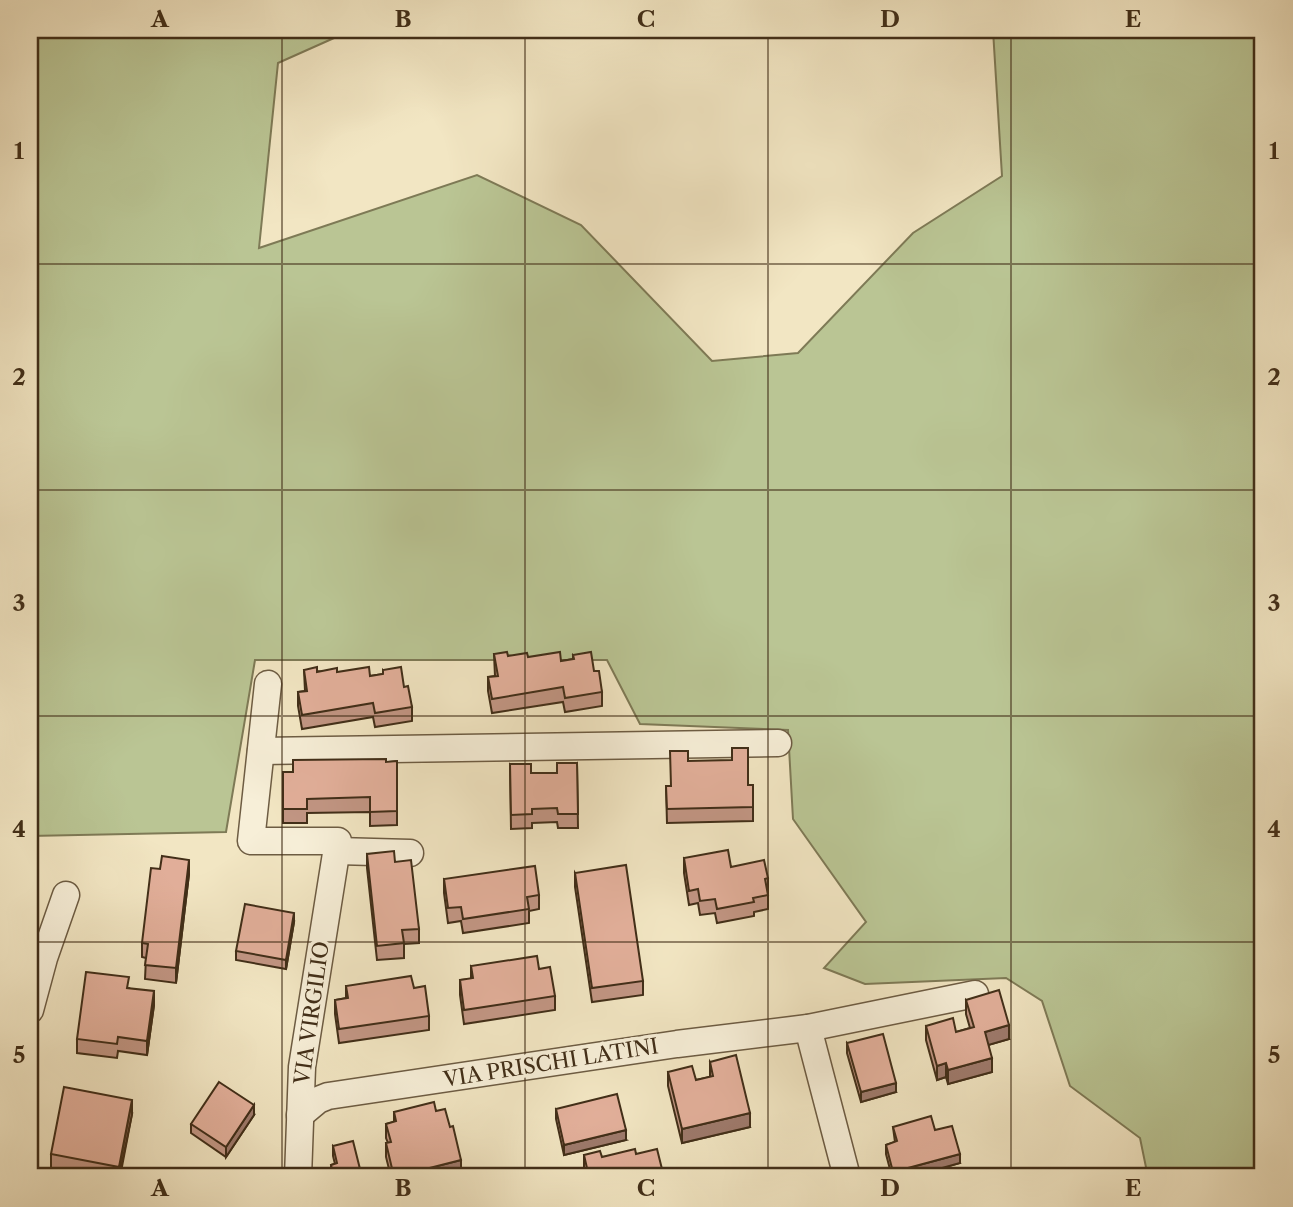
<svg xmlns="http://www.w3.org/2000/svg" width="1293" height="1207" font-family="'Libre Caslon Text',serif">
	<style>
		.green { fill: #bac594; stroke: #7e7a56; stroke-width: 2 }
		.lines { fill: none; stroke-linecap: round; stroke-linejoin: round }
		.street-casing { stroke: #6d5c43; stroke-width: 29 }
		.street { stroke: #f7efd8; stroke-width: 26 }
		.wall { fill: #c29684; stroke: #412e18; stroke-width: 2 }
		.shaded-wall { fill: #9e7a6c; stroke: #412e18; stroke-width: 2 }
		.building { fill: #e2af9a; stroke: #412e18; stroke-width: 2 }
		.grid { fill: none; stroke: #412e18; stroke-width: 2; stroke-opacity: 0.55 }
		.labels { text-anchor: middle; stroke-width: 7; stroke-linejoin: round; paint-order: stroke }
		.street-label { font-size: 21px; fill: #412e18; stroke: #f7efd8 }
		.neatline { fill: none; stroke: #412e18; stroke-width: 2.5 }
		.grid-label { font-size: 23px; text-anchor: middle; font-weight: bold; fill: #412e18 }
	</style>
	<rect width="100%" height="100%" fill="#f2e6c3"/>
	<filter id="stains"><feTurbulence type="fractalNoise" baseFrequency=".00286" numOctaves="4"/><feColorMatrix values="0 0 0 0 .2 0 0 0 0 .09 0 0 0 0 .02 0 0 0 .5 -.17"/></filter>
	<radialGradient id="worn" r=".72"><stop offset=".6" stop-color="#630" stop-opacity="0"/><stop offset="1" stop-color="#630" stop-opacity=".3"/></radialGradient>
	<path class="green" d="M30,30h322l-74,33 -19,185 218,-73 104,50 131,136 86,-8 115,-120 89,-57 -9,-146h270v1147h-115l-8,-39 -70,-52 -28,-85 -36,-23 -141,6 -41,-16 42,-46 -73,-103 -5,-89 -148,-6 -33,-64h-352l-29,172 -196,4z"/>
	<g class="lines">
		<g class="street-casing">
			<g id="street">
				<path d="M268,684l-17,157h87l-36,226 -4,110"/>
				<path d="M261,751l517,-8"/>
				<path d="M337,851l73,2"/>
				<path d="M30,1010l14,-52 22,-63"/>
				<path d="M808,1028l39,149"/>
				<path d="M300,1115l18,-15 10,-4 349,-52 131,-16 167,-34"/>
			</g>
		</g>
		<use href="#street" class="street"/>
	</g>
	<g class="wall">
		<path d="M494,654l67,7 12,-2v-4l21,16 8,21v14l-37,6 -2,-10 -71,11 -4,-22v-14l7,-1z"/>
		<path d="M304,670l66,6 13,-2v-4l21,17 8,20v14l-37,6 -2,-10 -71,12 -4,-23v-14l7,-1z"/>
		<path d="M397,761v64l-27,1v-14l-63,1v10h-24v-51h10z"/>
		<path d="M688,761l60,24h5v36l-86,2 -1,-37h5z"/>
		<path d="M577,763l1,65h-20l-1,-6 -25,1v5l-21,1 -1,-65 21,9h26z"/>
		<path d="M367,854l28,8 24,67v14l-15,1v14l-27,2 -10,-92z"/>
		<path d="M684,858l47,9 37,11v31l-14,3v4l-37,7 -2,-10 -15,2 -2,-12 -9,2 -5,-32z"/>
		<path d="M575,873l68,108v14l-51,7 -17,-115z"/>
		<path d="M189,874l-13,109 -31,-4 1,-21 -4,-1v-14z"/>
		<path d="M444,879l95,16v14l-10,2v12l-66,10 -2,-12 -13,2 -4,-30z"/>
		<path d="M294,922l-8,47 -50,-9v-9z"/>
		<path d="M471,966l84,30v14l-91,14 -4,-29v-15l11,-1z"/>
		<path d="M346,986l68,2 15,28v14l-90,13 -4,-29v-14l11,-2z"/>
		<path d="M129,988l25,17 -7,50 -29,-4 -1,7 -40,-5v-14z"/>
		<path d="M966,1000l43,39 -21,6 4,27 -44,12 -2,-7 -9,3 -11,-40v-14l30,6 14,-4 -4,-14z"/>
		<path d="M847,1043l49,49 -35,10 -14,-49z"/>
		<path d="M710,1062l40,65 -68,16 -14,-57v-14l28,8 14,-3z"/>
		<path d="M556,1109l70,31 -62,15 -8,-36z"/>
		<path d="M436,1111l25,63 -13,3h-57l-5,-20v-14h2l-2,-5v-14l8,-2v-10z"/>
		<path d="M132,1114l-12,63h-19l-50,-9v-14z"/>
		<path d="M254,1115l-28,42 -35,-24v-9z"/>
		<path d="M893,1127l42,3 25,33 -50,14h-18l-6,-23v-9l9,-3z"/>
		<path d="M333,1146l28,27 5,4h-35v-12l4,-1 -2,-8z"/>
		<path d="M636,1154l28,23h-79l-1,-7v-15l18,2z"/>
	</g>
	<g class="shaded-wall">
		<path d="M189,860v14l-13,109v-15z"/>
		<path d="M294,913v9l-8,47v-9z"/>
		<path d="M154,991v14l-7,50v-14z"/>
		<path d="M1009,1025v14l-24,7v-14z"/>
		<path d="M992,1058v14l-44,12v-14z"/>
		<path d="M946,1063v14l-9,3v-14z"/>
		<path d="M896,1083v9l-35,10v-10z"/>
		<path d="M132,1100v14l-13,63v-10z"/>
		<path d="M254,1105v10l-28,42v-10z"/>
		<path d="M750,1113v14l-68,16v-14z"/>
		<path d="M626,1130v10l-62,15v-10z"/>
		<path d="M960,1154v9l-50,14h-17v-5z"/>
		<path d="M461,1160v14l-13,3h-54z"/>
	</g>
	<g class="building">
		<path d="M507,652l1,4 19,-3 1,4 32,-5 1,9 13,-2 -1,-4 18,-3 3,19h5l3,21 -37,6 -2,-11 -71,12 -4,-22 10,-1 -4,-22z"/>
		<path d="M317,667v5l20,-4v4l32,-5 1,9 13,-2v-4l18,-3 3,20 4,-1 4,21 -37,6 -2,-10 -71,12 -4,-23 9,-1 -3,-21z"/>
		<path d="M732,748h16v37h5v22l-86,2 -1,-23h5l-1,-35h18v10l44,-1z"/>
		<path d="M386,759v3l11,-1v50l-27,1v-15l-63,2v10h-24v-37h10v-12z"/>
		<path d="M557,763h20l1,51h-20l-1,-6 -25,1v5l-21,1 -1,-51h21v9h26z"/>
		<path d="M728,850l3,17 33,-7 4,18 -3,1 3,16 -15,3 1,4 -37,7 -2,-10 -15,2 -2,-12 -9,2 -5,-33z"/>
		<path d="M394,851l1,11 16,-2 8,69 -17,1 2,13 -27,3 -10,-92z"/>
		<path d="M162,856l27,4 -13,108 -31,-3 3,-21 -6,-1 9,-75 9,1z"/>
		<path d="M626,865l17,116 -51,7 -17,-115z"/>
		<path d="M535,866l4,29 -12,2 2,12 -66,10 -2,-12 -13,1 -4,-29z"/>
		<path d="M245,904l49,9 -8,47 -50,-9z"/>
		<path d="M537,956l2,13 11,-2 5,29 -91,14 -4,-30 13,-2 -2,-12z"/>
		<path d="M86,972l43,5 -2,11 27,3 -7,50 -29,-4 -1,7 -40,-5z"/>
		<path d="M411,976l3,12 11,-2 4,30 -90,13 -4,-29 13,-2 -2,-12z"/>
		<path d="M999,990l10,35 -24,7 7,26 -44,12 -2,-7 -9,3 -11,-40 27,-8 3,14 18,-5 -8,-27z"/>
		<path d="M883,1034l13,49 -35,9 -14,-49z"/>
		<path d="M736,1055l14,58 -68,16 -14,-57 24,-6 4,14 17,-4 -3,-14z"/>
		<path d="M219,1082l35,23 -28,42 -35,-23z"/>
		<path d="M64,1087l68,13 -13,67 -68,-13z"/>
		<path d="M617,1094l9,36 -62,15 -8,-36z"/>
		<path d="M434,1102l2,9 9,-2 5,18 3,-1 8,34 -67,17 -8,-34 5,-1 -5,-18 10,-3 -2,-9z"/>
		<path d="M931,1116l4,14 17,-4 8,28 -67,18 -7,-27 11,-4 -4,-14z"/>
		<path d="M353,1141l8,32 4,-1 1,5h-32l-3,-12 6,-2 -4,-17z"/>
		<path d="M635,1149l1,5 21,-5 7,28h-75l-5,-22 16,-4 2,6z"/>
	</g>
	<path class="grid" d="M282,30v1147M525,30v1147M768,30v1147M1011,30v1147M30,264h1233M30,490h1233M30,716h1233M30,942h1233"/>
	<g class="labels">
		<g class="street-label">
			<text transform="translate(312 1013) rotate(-82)" y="7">VIA VIRGILIO</text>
			<text transform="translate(551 1063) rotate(-9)" y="7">VIA PRISCHI LATINI</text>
		</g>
	</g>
	<rect width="1293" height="1207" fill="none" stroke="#f2e6c3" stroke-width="77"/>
	<rect x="38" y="38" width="1216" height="1130" class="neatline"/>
	<g class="grid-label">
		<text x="160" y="27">A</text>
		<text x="403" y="27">B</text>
		<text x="646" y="27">C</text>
		<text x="890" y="27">D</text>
		<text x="1133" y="27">E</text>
		<text x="19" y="159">1</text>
		<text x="1274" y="159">1</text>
		<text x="19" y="385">2</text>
		<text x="1274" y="385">2</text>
		<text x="19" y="611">3</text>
		<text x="1274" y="611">3</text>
		<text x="19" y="837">4</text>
		<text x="1274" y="837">4</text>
		<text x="19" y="1063">5</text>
		<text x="1274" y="1063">5</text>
		<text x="160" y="1196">A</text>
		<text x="403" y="1196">B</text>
		<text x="646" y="1196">C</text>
		<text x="890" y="1196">D</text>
		<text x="1133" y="1196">E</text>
	</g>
	<rect width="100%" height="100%" filter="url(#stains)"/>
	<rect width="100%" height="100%" fill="url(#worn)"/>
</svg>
